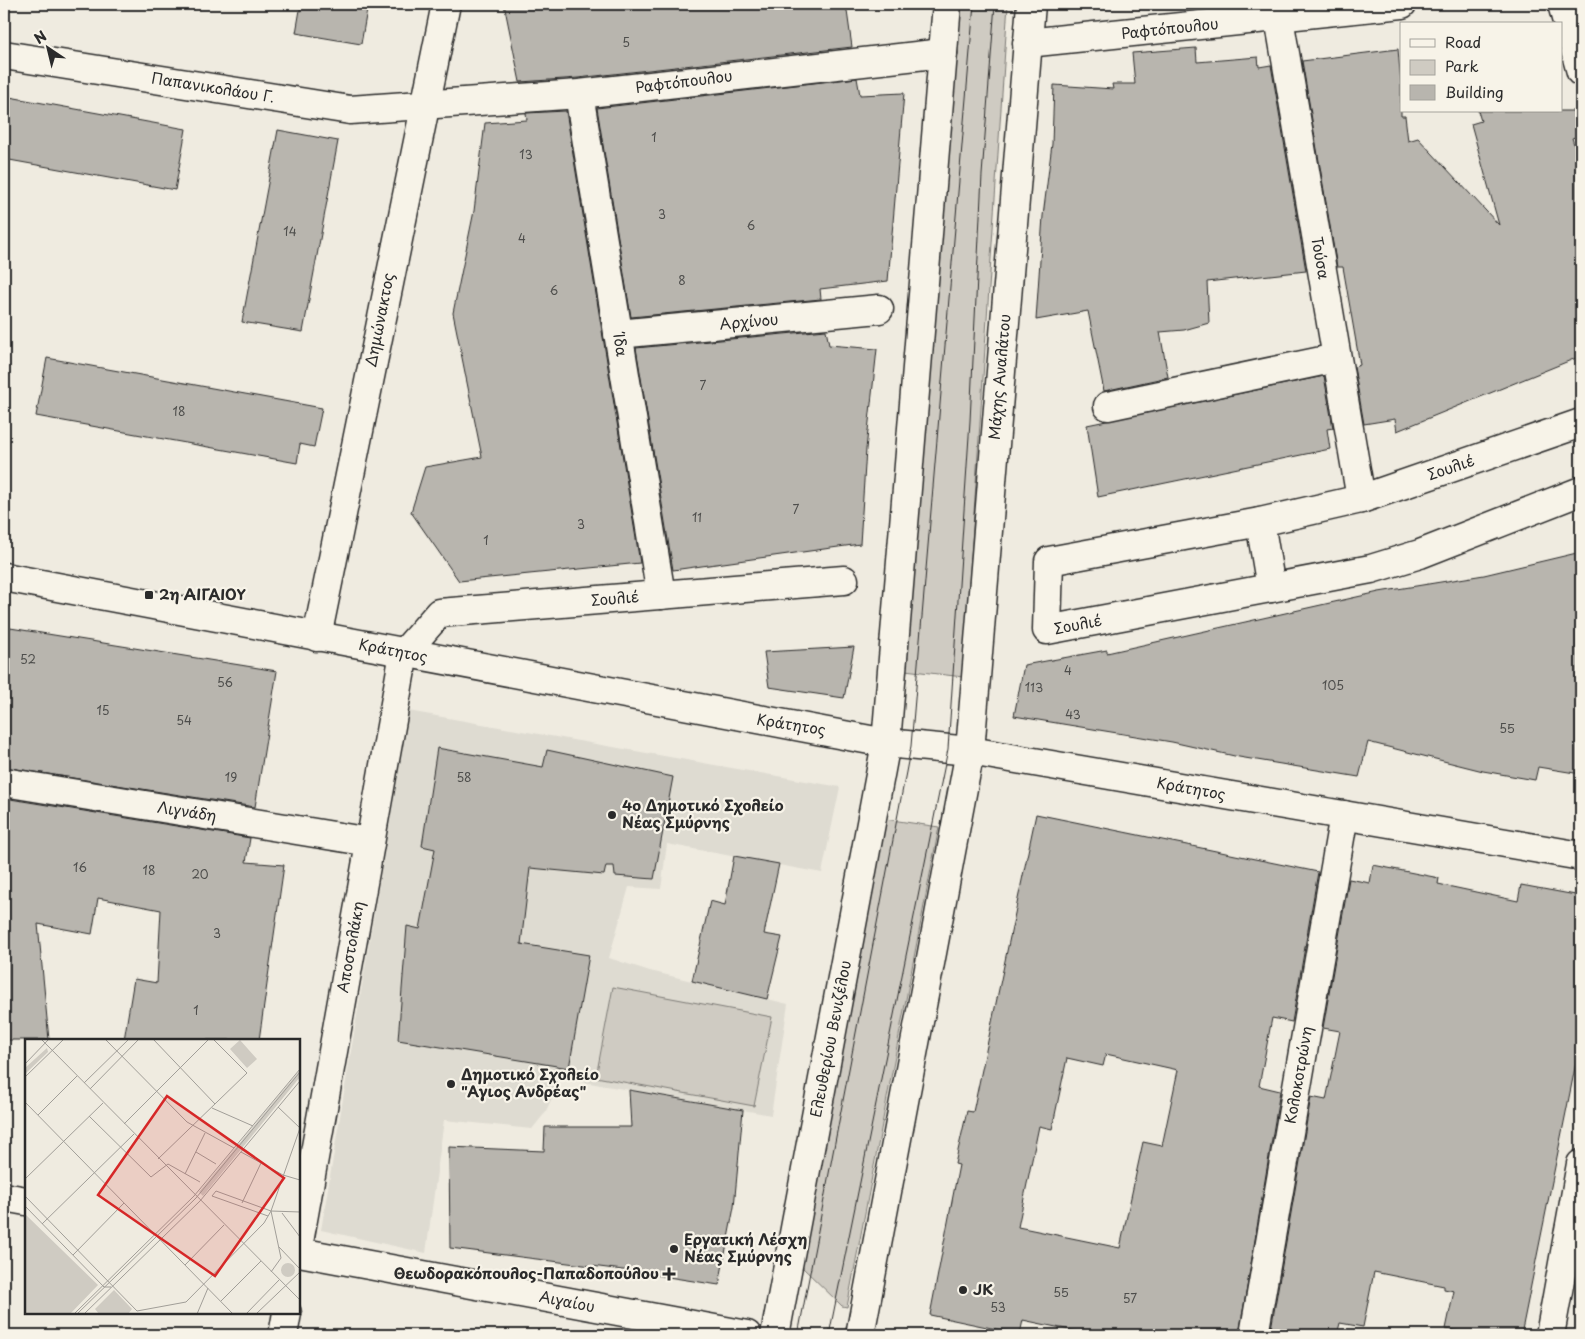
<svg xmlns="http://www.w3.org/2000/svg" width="1585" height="1339" font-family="'Playpen Sans',sans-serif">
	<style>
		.built { fill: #dedbd1 }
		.green { fill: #cfcbc2; stroke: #7d7b76 }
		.building { fill: #b8b5ae; stroke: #2b2b2b; fill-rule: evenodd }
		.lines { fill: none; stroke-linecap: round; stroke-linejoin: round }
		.minor-casing { stroke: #2b2b2b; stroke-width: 31 }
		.major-casing { stroke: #2b2b2b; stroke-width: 31 }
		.minor { stroke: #f7f3e8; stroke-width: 28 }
		.major { stroke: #f7f3e8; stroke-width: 28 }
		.tram { stroke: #2b2b2b; stroke-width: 1 }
		.poi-dot { fill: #2b2b2b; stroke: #f7f3e8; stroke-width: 2 }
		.labels { text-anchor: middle; stroke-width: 4.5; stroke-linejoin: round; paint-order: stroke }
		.number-label { font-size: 12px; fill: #4e4e4c }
		.street-label { font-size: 15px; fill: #2b2b2b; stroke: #f7f3e8 }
		.poi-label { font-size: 15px; font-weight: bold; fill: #2b2b2b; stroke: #f7f3e8; text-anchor: start }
		.inset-road { fill: none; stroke: #a19e98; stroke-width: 1 }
		.view { fill: #d62828; fill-opacity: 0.15; stroke: #d62828; stroke-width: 2.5 }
		.inset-edge { fill: none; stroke: #2b2b2b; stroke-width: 2.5 }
	</style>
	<rect width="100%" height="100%" fill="#efebe0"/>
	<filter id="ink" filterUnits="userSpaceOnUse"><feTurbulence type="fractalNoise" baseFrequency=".02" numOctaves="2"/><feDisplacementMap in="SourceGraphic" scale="10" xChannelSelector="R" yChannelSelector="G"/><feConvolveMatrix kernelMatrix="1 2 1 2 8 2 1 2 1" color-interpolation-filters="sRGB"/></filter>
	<g filter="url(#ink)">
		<path class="built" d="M408,711l432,76 -18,86 -155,-29 -6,45 -32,-2 -20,71 41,13 138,33 -17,111 -210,-37 -16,35 -13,16 -88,-9 -18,133 -105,-23z"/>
		<g class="green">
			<path d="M959,4h49l-45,673 -58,-7z"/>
			<path d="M885,819l54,8 -92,480 -5,-1 -42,-41z"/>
			<path d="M613,987l159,30 -18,89 -158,-29z"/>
		</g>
		<g class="building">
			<path d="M301,4h67l-7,40 -65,-11z"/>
			<path d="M504,4h342l6,43 -274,31 -58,4z"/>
			<path d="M1196,48l1,14 61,-5 1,10 12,-2 35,206 -99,11 2,41 -25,7 -24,2 8,45 -64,14 -16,-80 -52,9 7,-104 9,-72 2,-59 59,4 -1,-5h23l-3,-31z"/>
			<path d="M1398,49l3,34v33h4l3,25 10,-3 81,87 -28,-101 10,-3 -3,-10h103v24l-9,3 9,29v189l-184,75 -2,-12 -31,5 -10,-57 6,-2 -17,-98h-6l-35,-206z"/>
			<path d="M857,78l3,17 44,-2 -16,188 -68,8 1,10 -190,18 -34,-209z"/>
			<path d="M4,96l182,33 -11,61 -171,-31z"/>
			<path d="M566,111l74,452 -181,18 -48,-69 14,-45 57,-10 -29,-144 21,-102 11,-88 42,-3 -1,-7z"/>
			<path d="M278,130l60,11 -35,191 -61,-10z"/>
			<path d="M826,330l3,15 48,4 -11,100 -6,95 -187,26 -37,-222z"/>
			<path d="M47,358l275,50 -8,39 -14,-3 -3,19 -261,-47z"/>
			<path d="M1324,376l9,52 -6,1 3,20 -232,48 -11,-72z"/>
			<path d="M1581,552v222l-43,-7 -3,13 -52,-9 -115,-29 -9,35 -120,-20 -67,-15 -158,-26 10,-51 83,-15v3l272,-61 105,-17z"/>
			<path d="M4,627l273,44 -22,136 -251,-40z"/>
			<path d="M854,647l-10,51 -75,-11 -5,-35z"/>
			<path d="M437,748l106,19 4,-17 126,27 -19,102 -39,-3 -1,-10h-8l-2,9 -74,-7 -9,76 68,11 -20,113 -171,-28 9,-114 13,3 15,-80 -13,-3z"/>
			<path d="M4,798l246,40 -4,24 38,3 -25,175h-135l10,-61 23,4 4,-73 -63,-12 -6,36 -54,-10 11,116h-45z"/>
			<path d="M1036,814l282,58 -26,150 -20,-4 -13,68 21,5 -41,244h-145l-71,-15 -3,14 -90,-19 29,-150 -4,-1 12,-53 6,1zM1106,1054l72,16 -16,76 -19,-4 -23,106 -102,-21 21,-101 13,3 15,-71 36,8z"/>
			<path d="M734,856l45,8 -15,70 18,3 -15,62 -75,-18 18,-80 15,4z"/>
			<path d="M1373,865l66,13 -1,6 80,17 3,-16 60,11v142l-60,297h-41l-34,-6 8,-38 -10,-2v-3l-70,-14 -11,55 -23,-4 -3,12h-67l41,-238 15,3 14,-69 -17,-3 26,-149 21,4z"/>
			<path d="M629,1090l114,20 -9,97 -15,78 -96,-15 -173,-22 -1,-101 95,4 1,-24h86z"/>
		</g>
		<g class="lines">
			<g class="minor-casing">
				<g id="minor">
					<path d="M1562,4l19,68"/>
					<path d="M1279,18l82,481"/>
					<path d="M1027,43l375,-39"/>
					<path d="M4,55l346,55 229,-16 364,-41"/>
					<path d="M579,94l82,501"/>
					<path d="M618,334l261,-25"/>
					<path d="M1108,406l228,-48"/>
					<path d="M1581,423l-220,76 -101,23 -211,39 -2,69 324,-61 49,-15 161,-63"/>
					<path d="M1260,522l11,66"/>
					<path d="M4,577l882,166 84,8 611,105"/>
					<path d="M317,637l129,-633"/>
					<path d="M4,782l366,60"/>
					<path d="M4,1197l22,4"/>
					<path d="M299,1242l105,-589 35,-40 405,-33"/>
					<path d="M299,1252l448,83"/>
					<path d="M283,1335l4,-22"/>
					<path d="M1254,1335l90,-520"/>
					<path d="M1550,1335l31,-171"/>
				</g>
			</g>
			<g class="major-casing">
				<g id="major">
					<path d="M775,1335l111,-592 61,-739"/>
					<path d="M860,1335l110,-584 61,-747"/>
				</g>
			</g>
			<use href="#minor" class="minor"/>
			<use href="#major" class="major"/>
			<g class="tram">
				<path d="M798,1335l113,-589 63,-742"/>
				<path d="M829,1335l119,-586 22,-328 12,-246 13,-171"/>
			</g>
		</g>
	</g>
	<g class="poi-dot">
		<rect x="144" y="590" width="10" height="10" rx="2.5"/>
		<circle cx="612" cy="815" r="5"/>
		<circle cx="451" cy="1084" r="5"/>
		<circle cx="674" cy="1249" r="5"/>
		<path d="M666.5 1266.5h5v5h5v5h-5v5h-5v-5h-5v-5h5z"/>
		<circle cx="963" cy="1290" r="5"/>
	</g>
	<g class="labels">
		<g class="number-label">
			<text x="626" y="47">5</text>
			<text x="654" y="142">1</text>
			<text x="526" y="159">13</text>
			<text x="662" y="219">3</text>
			<text x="751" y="230">6</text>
			<text x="290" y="236">14</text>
			<text x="522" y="243">4</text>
			<text x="682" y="285">8</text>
			<text x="554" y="295">6</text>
			<text x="703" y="390">7</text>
			<text x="179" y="416">18</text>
			<text x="796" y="514">7</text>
			<text x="697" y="522">11</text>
			<text x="581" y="529">3</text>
			<text x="486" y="545">1</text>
			<text x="28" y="664">52</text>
			<text x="1068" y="675">4</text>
			<text x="225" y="687">56</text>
			<text x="1333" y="690">105</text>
			<text x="1034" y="692">113</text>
			<text x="103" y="715">15</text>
			<text x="1073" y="719">43</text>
			<text x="184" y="725">54</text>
			<text x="1507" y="733">55</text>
			<text x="231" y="782">19</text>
			<text x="464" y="782">58</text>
			<text x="80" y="872">16</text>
			<text x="149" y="875">18</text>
			<text x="200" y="879">20</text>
			<text x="217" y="938">3</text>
			<text x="196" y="1015">1</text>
			<text x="1061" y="1297">55</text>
			<text x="1130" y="1303">57</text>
			<text x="998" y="1312">53</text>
		</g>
		<g class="street-label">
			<text transform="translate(1170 29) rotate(-6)" y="5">Ραφτόπουλου</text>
			<text transform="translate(684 82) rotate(-7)" y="5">Ραφτόπουλου</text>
			<text transform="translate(213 88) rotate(9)" y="5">Παπανικολάου Γ.</text>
			<text transform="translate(1320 258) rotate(80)" y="5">Τούσα</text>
			<text transform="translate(380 320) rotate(-79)" y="5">Δημώνακτος</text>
			<text transform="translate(749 322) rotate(-5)" y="5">Αρχίνου</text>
			<text transform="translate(620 345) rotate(81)" y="5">Ίδα</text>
			<text transform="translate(1000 377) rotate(-85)" y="5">Μάχης Αναλάτου</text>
			<text transform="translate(1451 468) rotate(-19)" y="5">Σουλιέ</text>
			<text transform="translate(615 599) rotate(-5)" y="5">Σουλιέ</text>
			<text transform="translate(1078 625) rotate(-11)" y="5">Σουλιέ</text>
			<text transform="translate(393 651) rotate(11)" y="5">Κράτητος</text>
			<text transform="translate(791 725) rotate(9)" y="5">Κράτητος</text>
			<text transform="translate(1191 789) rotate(10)" y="5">Κράτητος</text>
			<text transform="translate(187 812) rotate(9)" y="5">Λιγνάδη</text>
			<text transform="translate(351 947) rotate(-80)" y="5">Αποστολάκη</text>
			<text transform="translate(831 1039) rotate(-79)" y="5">Ελευθερίου Βενιζέλου</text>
			<text transform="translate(1299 1075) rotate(-80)" y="5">Κολοκοτρώνη</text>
			<text transform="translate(567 1302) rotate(11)" y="5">Αιγαίου</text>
		</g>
		<g class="poi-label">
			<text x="159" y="600">2η ΑΙΓΑΙΟΥ</text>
			<text x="622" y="811">4o Δημοτικό Σχολείο<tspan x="622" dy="17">Νέας Σμύρνης</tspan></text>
			<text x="461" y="1080">Δημοτικό Σχολείο<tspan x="461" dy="17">"Αγιος Ανδρέας"</tspan></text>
			<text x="684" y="1245">Εργατική Λέσχη<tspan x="684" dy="17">Νέας Σμύρνης</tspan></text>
			<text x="659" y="1279" text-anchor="end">Θεωδορακόπουλος-Παπαδοπούλου</text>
			<text x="973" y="1295">JK</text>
		</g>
	</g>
	<g transform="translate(25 1039)">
		<rect width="275" height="275" fill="#efebe0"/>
		<path d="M215,1l17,19 -10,9 -17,-19zM22,9l1,4 -23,22v-6zM275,31v7l-97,119 -4,-4zM0,175l73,71 -28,29h-45zM256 231a7 7 0 1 1 14 0a7 7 0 1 1-14 0ZM89,251l18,19 -4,5h-29l-4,-5z" fill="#cfcbc2"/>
		<path class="inset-road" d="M16,0l259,261M80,0l82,83 47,26M128,0l62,65M0,25l24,-25M0,38l39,-38M59,44l45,-44M65,50l49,-50M0,63l208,212M253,68l22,21M187,69l41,18M13,76l39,-39M64,77l62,61 17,-13 32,18M99,85l85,-85M171,113l20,12M216,113l42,23 17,5M133,120l89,-86 -34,-34M160,135l20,-41M0,140l78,-76M0,157l112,115M217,164l19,-40M0,167l79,81h7M246,172l10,47 -10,14M257,174l18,24M243,177l-56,-20 4,-5 55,20 29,1M17,185l92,-90M254,208l21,22M48,216l51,-52M160,226l39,-40M196,262l40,-40M112,272l49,-9 78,-79 7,-12 29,-83M49,275l120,-118 106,-127M52,275l119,-116 104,-126M59,275l116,-113 100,-120M172,275l11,-26M221,275l33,-34M231,275l44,-42"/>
		<path class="view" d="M142,57l117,82 -69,98 -117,-81z"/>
		<rect width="275" height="275" class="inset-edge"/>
	</g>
	<rect width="1585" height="1339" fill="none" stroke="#f7f3e8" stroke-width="20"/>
	<rect x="10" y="10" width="1565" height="1319" fill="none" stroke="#2b2b2b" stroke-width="2" filter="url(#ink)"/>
	<rect x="1400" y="22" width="162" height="90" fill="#f7f3e8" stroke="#a5a39c"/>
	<rect x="1410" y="39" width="25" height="8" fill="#f7f3e8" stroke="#a5a39c"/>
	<text x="1445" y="48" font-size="15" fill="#2b2b2b">Road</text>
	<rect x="1410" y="60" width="25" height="15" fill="#cfcbc2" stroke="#a5a39c"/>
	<text x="1445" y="72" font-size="15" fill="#2b2b2b">Park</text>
	<rect x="1410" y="85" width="25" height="15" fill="#b8b5ae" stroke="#a5a39c"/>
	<text x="1445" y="98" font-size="15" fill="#2b2b2b">Building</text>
	<g transform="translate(48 48) rotate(325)" stroke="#f7f3e8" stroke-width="4" paint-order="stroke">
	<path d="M0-4L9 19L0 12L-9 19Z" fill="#2b2b2b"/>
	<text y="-8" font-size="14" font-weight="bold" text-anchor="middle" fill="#2b2b2b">N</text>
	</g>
</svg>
